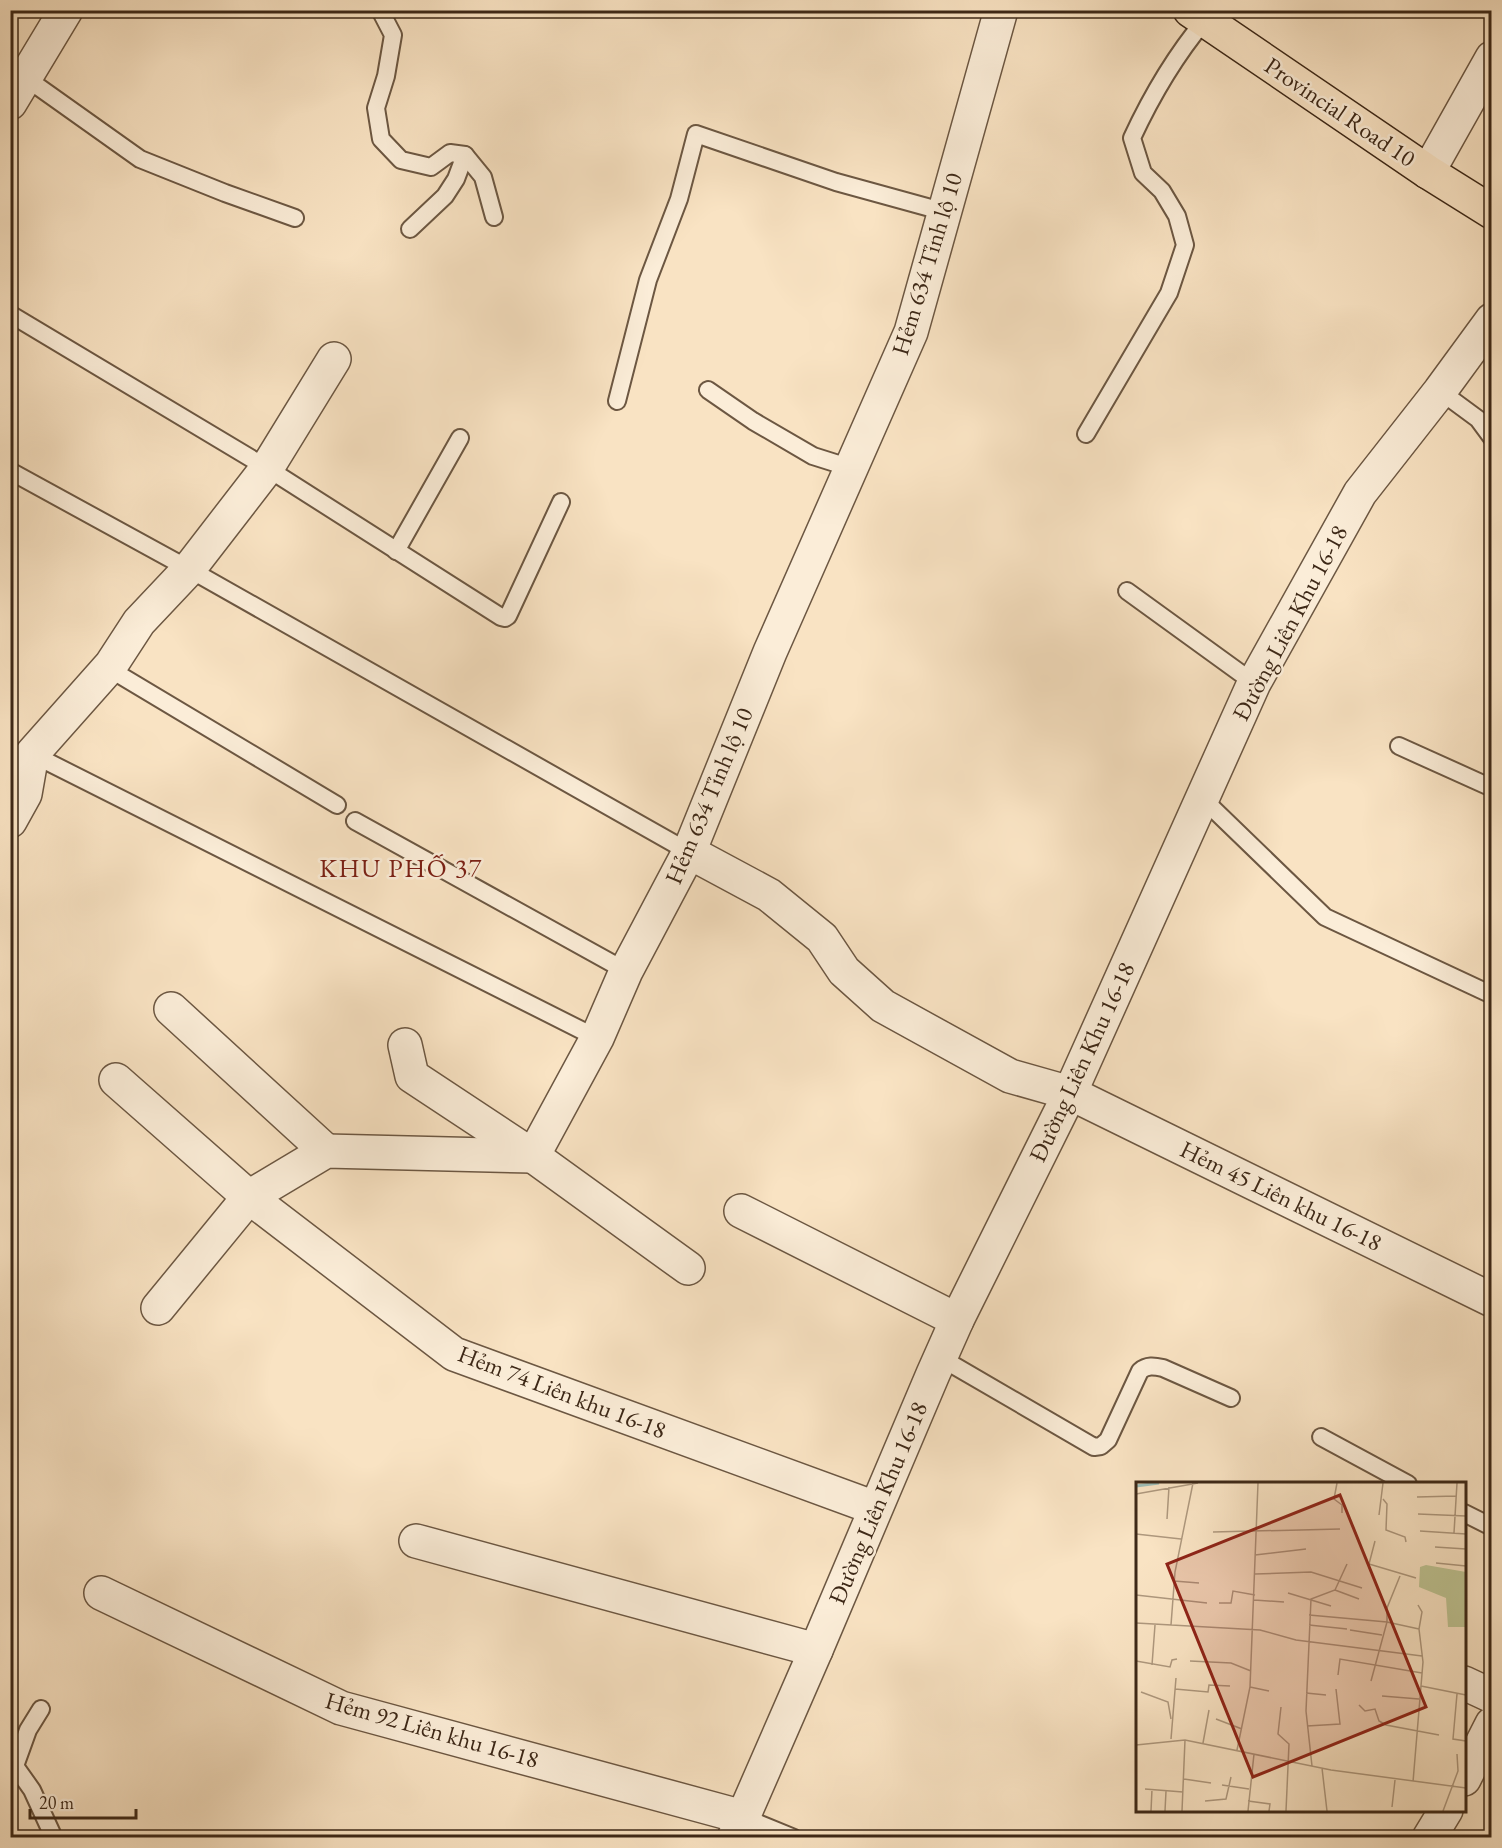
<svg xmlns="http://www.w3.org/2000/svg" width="1502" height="1848" font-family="'EB Garamond',serif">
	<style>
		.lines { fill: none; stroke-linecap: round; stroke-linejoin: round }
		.service-casing { stroke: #6c5742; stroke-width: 20 }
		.minor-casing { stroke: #6c5742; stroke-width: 36 }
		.primary-casing { stroke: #3d2817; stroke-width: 36 }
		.service { stroke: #fbedd8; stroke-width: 16 }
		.minor { stroke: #fbedd8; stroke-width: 33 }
		.primary { stroke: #f9e3c3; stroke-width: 33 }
		.labels { text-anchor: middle; stroke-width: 5; stroke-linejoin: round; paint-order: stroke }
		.street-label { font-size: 24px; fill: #3d2817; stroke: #fbedd8 }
		.neighbourhood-label { font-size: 26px; letter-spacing: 1.5px; fill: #7a1f14; stroke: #fbedd8 }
		.inset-river { fill: none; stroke: #9ebeb7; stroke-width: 3 }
		.inset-road { fill: none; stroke: #ae987e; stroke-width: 1.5 }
		.view { fill: #8f2418; fill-opacity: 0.15; stroke: #8f2418; stroke-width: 3 }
		.inset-edge { fill: none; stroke: #3d2817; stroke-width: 3 }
	</style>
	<rect width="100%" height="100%" fill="#f9e3c3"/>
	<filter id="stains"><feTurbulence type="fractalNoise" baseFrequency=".00333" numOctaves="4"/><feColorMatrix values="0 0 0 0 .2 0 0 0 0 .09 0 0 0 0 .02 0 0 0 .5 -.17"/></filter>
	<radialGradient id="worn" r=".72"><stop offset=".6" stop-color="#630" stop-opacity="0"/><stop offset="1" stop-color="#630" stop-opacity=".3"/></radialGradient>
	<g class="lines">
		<g class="service-casing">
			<g id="service">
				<path d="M380,10l13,25 -7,41 -10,32 5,31 20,21 30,7 19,-14 15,2 18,22 11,40"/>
				<path d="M26,78l114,81 85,34 70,25"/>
				<path d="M410,229l35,-33 11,-17 9,-24"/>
				<path d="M10,314l257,154 234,149 4,1 3,-2 53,-114"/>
				<path d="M708,390l45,31 60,35 38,12"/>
				<path d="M1440,391l38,28 14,19"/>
				<path d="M617,401l31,-121 31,-81 17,-65 140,48 109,30"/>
				<path d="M1086,434l83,-141 16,-48 -8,-29 -15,-25 -19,-18 -11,-35c19,-41 43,-82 73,-118"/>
				<path d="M10,471l179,98 500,283"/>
				<path d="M396,551l64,-113"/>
				<path d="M1127,591l127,92"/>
				<path d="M108,668l229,137"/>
				<path d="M1399,746l93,42"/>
				<path d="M32,754l565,284"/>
				<path d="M1202,798l123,119 167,78"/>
				<path d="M355,821l271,150"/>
				<path d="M941,1358l153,89 7,-1 7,-6 32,-69c7,-6 14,-5 23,-3l68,30"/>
				<path d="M1321,1437l87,47"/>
				<path d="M1464,1513l28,14"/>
				<path d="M41,1709l-13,21 -13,36 17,24 22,48"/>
				<path d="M743,1817l51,21"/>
			</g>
		</g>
		<g class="minor-casing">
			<g id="minor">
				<path d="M10,103l56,-93"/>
				<path d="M1428,172l64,-114"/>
				<path d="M10,821l15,-27 7,-40 79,-89 28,-43 50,-53 78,-101 67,-109"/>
				<path d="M689,852l80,43 53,43 22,33 39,35 127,70 60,17 422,207"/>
				<path d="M171,1009l155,142"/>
				<path d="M405,1045l7,31 121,80 155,112"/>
				<path d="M116,1080l133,117 205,157 421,154"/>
				<path d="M741,1211l216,109"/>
				<path d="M158,1308l91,-111 77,-46 207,5 64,-118 29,-67 63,-119 81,-200 141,-320 90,-322"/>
				<path d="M416,1541l400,109"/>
				<path d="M101,1593l240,115 402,109"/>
				<path d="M1464,1683l28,13"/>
				<path d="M1464,1779l28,-55"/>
				<path d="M734,1838l82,-188 117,-276 24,-54 113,-227 184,-410 106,-190 80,-102 52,-71"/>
				<path d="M1429,1838l17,-28"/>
			</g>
		</g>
		<g class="primary-casing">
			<path id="primary" d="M1190,10l238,162 64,40"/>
		</g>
		<use href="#service" class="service"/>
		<use href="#minor" class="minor"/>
		<use href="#primary" class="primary"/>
	</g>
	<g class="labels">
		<g class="street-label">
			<text transform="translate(1340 112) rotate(34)" y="8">Provincial Road 10</text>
			<text transform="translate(927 264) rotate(-73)" y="8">Hẻm 634 Tỉnh lộ 10</text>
			<text transform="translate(1290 623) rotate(-62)" y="8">Đường Liên Khu 16-18</text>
			<text transform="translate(709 796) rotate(-67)" y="8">Hẻm 634 Tỉnh lộ 10</text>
			<text transform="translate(1082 1062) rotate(-65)" y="8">Đường Liên Khu 16-18</text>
			<text transform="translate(1281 1196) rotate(26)" y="8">Hẻm 45 Liên khu 16-18</text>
			<text transform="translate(562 1392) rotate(21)" y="8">Hẻm 74 Liên khu 16-18</text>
			<text transform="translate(878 1503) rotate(-67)" y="8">Đường Liên Khu 16-18</text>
			<text transform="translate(432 1730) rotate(16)" y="8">Hẻm 92 Liên khu 16-18</text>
		</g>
		<g class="neighbourhood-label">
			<text x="401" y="877">KHU PHỐ 37</text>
		</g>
	</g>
	<g transform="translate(1136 1482)">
		<rect width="330" height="330" fill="#f9e3c3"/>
		<path d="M290,83l40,7v55h-18l-2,-29 -27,-11 1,-20z" fill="#bec493"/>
		<path class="inset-river" d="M0,4l23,-3"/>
		<path class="inset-road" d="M201,1l-3,16 8,6v8M0,12l62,-11M281,15l39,-1M247,17l4,5 -1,26 19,7 1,5M282,32l48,2M243,33l4,-32M31,37l2,-32M284,49l46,3M77,50l127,-3M318,51l3,-50M0,52l45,5M239,59l-6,23 47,14M299,65l31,2M119,73l51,-6M300,81l30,3M119,92l56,-2 51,16M38,99l25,2M199,108l24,9M152,111l43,13M0,113l71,8M118,118l30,2M83,121h12l2,-12 22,4M173,133l78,7 32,7M0,141l124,7 36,10 126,16M35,143l4,-53 18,-89M173,143l38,4M214,148l32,5M0,179l34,6 2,-7 5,-1M54,179l41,2 20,8M16,183l3,-40M202,193l2,-16 82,14M235,199l16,-59v-14l13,-32M285,204l45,9M114,205l19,4M39,207l33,3 1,-7 21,1M5,210l27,10 3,17M170,211l20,2M321,212l-4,45 13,2M246,214l37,3M223,223l6,6 10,-2 4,12 7,4 53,10M145,225l-3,27 11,10 -3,67M80,237l26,10M171,244l33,-2 -4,-35M35,257l5,-61M67,261l6,-33M0,263l49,-5 146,30 135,18M101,268l13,-63 8,-204M176,284l-6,-55 5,-112 24,-9 12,-26M186,286l5,43M48,297l27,4M277,300l10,-120 -4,-33 3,-17 -4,-7M86,303l27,4M9,307l38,3M69,319l21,-2 5,-22M112,319l22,3 -1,7M256,325l3,-27M15,329l1,-22M29,329l1,-20M46,329l3,-71M112,329l6,-57M307,329l15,-40 -1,-17"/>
		<path class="view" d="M204,13l86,212 -173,70 -86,-213z"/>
		<rect width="330" height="330" class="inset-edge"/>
	</g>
	<rect width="1502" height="1848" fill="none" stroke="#f9e3c3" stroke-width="36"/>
	<rect x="12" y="12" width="1478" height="1824" fill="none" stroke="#3d2817" stroke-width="3"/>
	<rect x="18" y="18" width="1466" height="1812" fill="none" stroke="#3d2817" stroke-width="1.5"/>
	<path d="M30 1809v9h106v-9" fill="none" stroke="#3d2817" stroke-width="3"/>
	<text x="39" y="1809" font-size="18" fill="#3d2817" stroke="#fbedd8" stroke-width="4.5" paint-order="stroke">20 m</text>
	<rect width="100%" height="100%" filter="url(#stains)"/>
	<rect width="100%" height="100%" fill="url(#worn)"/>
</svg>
